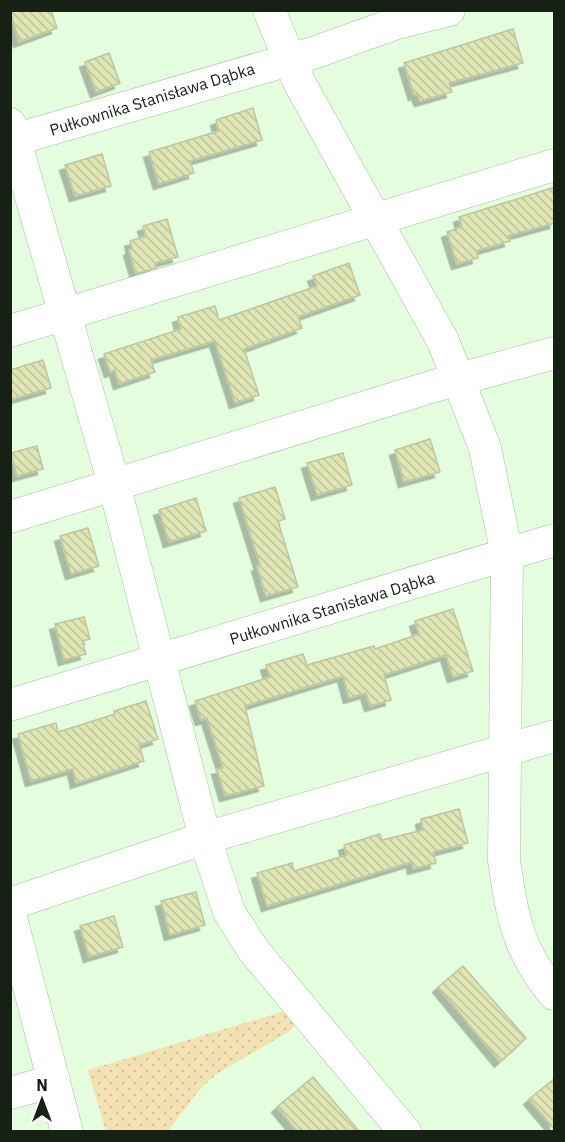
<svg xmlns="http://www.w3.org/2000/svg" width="565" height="1142" font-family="'IBM Plex Sans',sans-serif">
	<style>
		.grass { fill: url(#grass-dots) }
		.building { fill: url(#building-back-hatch); stroke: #c0c5a1; stroke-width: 1.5; filter: url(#shadow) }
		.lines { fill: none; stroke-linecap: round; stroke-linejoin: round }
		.minor-casing { stroke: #a7bfa1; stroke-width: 33 }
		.minor { stroke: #fff; stroke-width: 32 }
		.labels { text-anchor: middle; stroke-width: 4.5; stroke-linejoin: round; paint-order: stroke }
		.street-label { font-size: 16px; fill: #172015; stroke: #fff }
	</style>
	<defs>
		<pattern id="grass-dots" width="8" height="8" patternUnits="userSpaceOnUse" patternTransform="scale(1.5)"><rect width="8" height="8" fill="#f4e1b3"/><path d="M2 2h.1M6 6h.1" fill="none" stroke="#d0c199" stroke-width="1.8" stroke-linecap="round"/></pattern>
		<pattern id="building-back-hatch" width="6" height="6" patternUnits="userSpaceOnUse" patternTransform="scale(1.5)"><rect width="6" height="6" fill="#dfe5b4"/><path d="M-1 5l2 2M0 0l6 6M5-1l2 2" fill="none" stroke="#bfc49a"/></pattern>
		<filter id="shadow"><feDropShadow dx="-5.5" dy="5.5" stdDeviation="0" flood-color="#0004"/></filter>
	</defs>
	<rect width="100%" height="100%" fill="#e4fdde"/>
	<path class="grass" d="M288,1010l9,12 -7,9 -72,42 -18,16 -32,42h-62l-18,-61z"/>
	<g class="building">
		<path d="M10,10h41l6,18 -38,14z"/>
		<path d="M513,29l10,34 -74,20 3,9 -32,9 -3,-7 -3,1 -10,-32z"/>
		<path d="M109,53l11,30 -24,9 -11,-30z"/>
		<path d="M253,108l9,32 -72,21 4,12 -35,11 -10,-32 70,-21 -3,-11z"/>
		<path d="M102,154l9,32 -36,10 -10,-31z"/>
		<path d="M555,187v36l-47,13 2,5 -34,10 2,7 -21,6 -10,-32 15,-5 -3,-10z"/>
		<path d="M167,219l11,38 -23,6 1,5 -20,6 -7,-24 3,-2 -2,-7 16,-5 -3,-10z"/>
		<path d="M349,263l11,32 -62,22 4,11 -58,21 15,46 -24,8 -20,-62 -64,19 4,12 -36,12 -4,-14 -5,2 -6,-18 77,-25 -3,-12 37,-11 4,14 98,-34 -4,-10z"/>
		<path d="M43,360l8,28 -41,12v-30z"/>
		<path d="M430,439l10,33 -36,10 -9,-32z"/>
		<path d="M37,446l6,23 -26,7 -6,-23z"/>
		<path d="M343,453l9,32 -35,10 -10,-32z"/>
		<path d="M275,487l10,32 -7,2 20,66 -32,9 -9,-30 3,-1 -21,-67z"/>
		<path d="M196,498l10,33 -37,11 -10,-32z"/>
		<path d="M88,528l11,38 -28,8 -11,-38z"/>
		<path d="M453,609l20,62 -20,6 -7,-22 -62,20 7,25 -21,6 -4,-13 -17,5 -6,-22 -98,30 19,80 -39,10 -8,-27 6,-1 -16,-50 -6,2 -6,-19 75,-24 -4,-12 37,-11 4,11 67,-19 1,3 44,-15 -4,-13z"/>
		<path d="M84,617l6,22 -8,2 4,13 -22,6 -9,-36z"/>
		<path d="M146,701l12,38 -19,6 5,16 -68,22 -3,-14 -42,12 -13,-47 38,-11 2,9 57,-18 -1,-3z"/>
		<path d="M459,809l9,34 -35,9 3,11 -23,6 -1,-7 -145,44 -10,-33 35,-10 2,8 53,-16 -3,-10 36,-11 2,6 41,-10 -2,-11z"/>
		<path d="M196,892l9,33 -35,10 -9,-34z"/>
		<path d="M114,916l9,31 -34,10 -9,-31z"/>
		<path d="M463,966l63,72 -26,24 -62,-75z"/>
		<path d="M313,1077l46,54h-62l-20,-24z"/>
		<path d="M555,1078v52l-26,-31z"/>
	</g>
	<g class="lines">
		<g class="minor-casing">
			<g id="minor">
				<path d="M269,10l30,72 144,259 42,107 22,107 -3,305c8,55 13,90 50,134"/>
				<path d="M10,124l104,360 91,354 24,74 25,39 151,181"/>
				<path d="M10,141l303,-88 84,-30 52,-13"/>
				<path d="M10,331l544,-166"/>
				<path d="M10,517l424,-131 120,-33"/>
				<path d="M10,705l544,-165"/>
				<path d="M10,904l195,-66 349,-102"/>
				<path d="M10,914l57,218"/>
				<path d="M10,1093l44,-12"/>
			</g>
		</g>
		<use href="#minor" class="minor"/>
	</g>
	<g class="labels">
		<g class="street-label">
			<text transform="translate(152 99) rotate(-17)" y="6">Pułkownika Stanisława Dąbka</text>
			<text transform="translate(332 608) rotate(-17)" y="6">Pułkownika Stanisława Dąbka</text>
		</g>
	</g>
	<rect width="565" height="1142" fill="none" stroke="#172015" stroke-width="24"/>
	<g transform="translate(42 1100)" stroke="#ffffff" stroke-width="4.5" paint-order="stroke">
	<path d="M0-4.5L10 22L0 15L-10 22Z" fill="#172015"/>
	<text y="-9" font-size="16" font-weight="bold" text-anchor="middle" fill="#172015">N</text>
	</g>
</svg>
